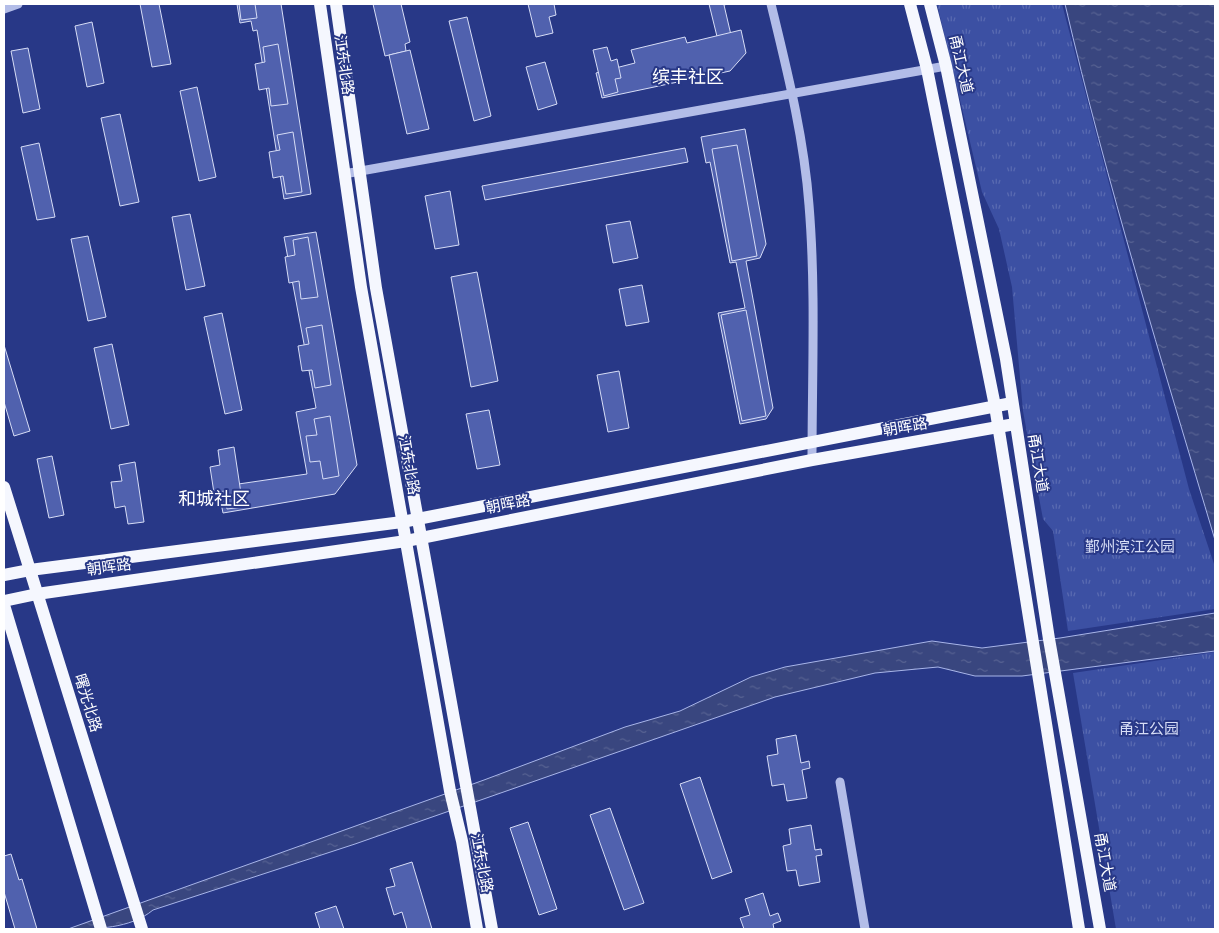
<svg xmlns="http://www.w3.org/2000/svg" width="1219" height="933" font-family="Barlow,'Noto Sans SC',sans-serif">
	<style>
		.park { fill: url(#park-tufts) }
		.water { fill: url(#water-ripples); stroke: #a8b5e9 }
		.building { fill: #5061ae; stroke: #d7ddf6 }
		.lines { fill: none; stroke-linecap: round; stroke-linejoin: round }
		.minor { stroke: #b3bde8; stroke-width: 9 }
		.major { stroke: #f5f7fe; stroke-width: 12 }
		.labels { text-anchor: middle; stroke-width: 4; stroke-linejoin: round; paint-order: stroke }
		.street-label { font-size: 15px; fill: #fff; stroke: #283887 }
		.park-label { font-size: 15px; fill: #d7ddf6; stroke: #283887 }
		.quarter-label { font-size: 18px; fill: #fff; stroke: #283887 }
	</style>
	<defs>
		<pattern id="park-tufts" width="24" height="20" patternUnits="userSpaceOnUse" patternTransform="scale(1.25)"><rect width="24" height="20" fill="#3c50a3"/><path d="M3 7l-1-3M5 7V3M7 7l1-3M15 17l-1-3M17 17v-4M19 17l1-3" fill="none" stroke="#596ab1"/></pattern>
		<pattern id="water-ripples" width="26" height="14" patternUnits="userSpaceOnUse" patternTransform="scale(1.25)"><rect width="26" height="14" fill="#39467f"/><path d="M2 4q2-2 4 0t4 0M15 11q2-2 4 0t4 0" fill="none" stroke="#576292"/></pattern>
	</defs>
	<rect width="100%" height="100%" fill="#283887"/>
	<g class="park">
		<path d="M937,4h125l127,485 26,78v42l-147,22 -15,-100 -10,-12 -20,-108 -11,-124 -13,-58 -17,-37z"/>
		<path d="M1215,652v277h-99l-43,-256z"/>
	</g>
	<g class="water">
		<path d="M1065,4h150v536c-53,-178 -108,-356 -150,-536z"/>
		<path d="M1215,613v38l-193,25h-47l-37,-9 -63,6 -100,24 -420,147 -202,66c-23,19 -57,19 -85,19l416,-149 141,-53 55,-16 71,-34 34,-10 147,-26 50,7 78,-10z"/>
	</g>
	<g class="building">
		<path d="M140,4h19l12,60 -19,3z"/>
		<path d="M237,4h44l30,190 -27,5 -27,-169 -4,1 -2,-10 -11,2z"/>
		<path d="M239,4h16l2,14 -16,2z"/>
		<path d="M373,4h28l9,38 -5,2 1,7 -21,5z"/>
		<path d="M528,4h26l2,11 -7,2 4,16 -17,4z"/>
		<path d="M709,4h19l-4,1 7,30 5,-2 5,19 -6,1 2,9 -13,3z"/>
		<path d="M467,17l24,99 -17,5 -25,-100z"/>
		<path d="M92,22l12,61 -17,4 -12,-61z"/>
		<path d="M741,30l5,23 -16,18 -128,27 -6,-25 39,-10 -4,-13 54,-13 2,6z"/>
		<path d="M278,44l10,60 -17,2 -2,-18 -10,2 -4,-26 10,-2 -2,-15z"/>
		<path d="M607,47l4,14 6,-2 4,19 -6,1 3,13 -14,4 -11,-46z"/>
		<path d="M28,48l12,61 -17,4 -12,-62z"/>
		<path d="M410,50l19,79 -22,5 -18,-79z"/>
		<path d="M545,62l12,42 -19,6 -12,-43z"/>
		<path d="M197,87l19,90 -17,4 -19,-90z"/>
		<path d="M120,114l19,88 -19,4 -19,-88z"/>
		<path d="M745,129l21,115 -6,14 -14,3 27,147 -7,11 -26,5 -22,-111 27,-5 -9,-46 -6,1 -20,-101 -4,1 -5,-26z"/>
		<path d="M293,132l9,60 -16,2 -3,-18 -10,2 -4,-26 11,-2 -3,-15z"/>
		<path d="M39,143l16,74 -18,3 -16,-73z"/>
		<path d="M737,145l20,111 -25,5 -20,-112z"/>
		<path d="M685,148l3,14 -203,38 -3,-14z"/>
		<path d="M450,191l9,54 -24,4 -10,-53z"/>
		<path d="M190,214l15,72 -19,4 -14,-73z"/>
		<path d="M630,221l8,37 -25,5 -7,-38z"/>
		<path d="M316,232l41,233 -22,29 -112,19 -5,-26 89,-13 -11,-62 20,-4 -32,-171z"/>
		<path d="M88,236l18,81 -18,4 -17,-82z"/>
		<path d="M308,237l10,60 -17,2 -2,-18 -10,2 -4,-26 10,-2 -2,-15z"/>
		<path d="M477,272l21,109 -27,6 -20,-110z"/>
		<path d="M642,285l7,37 -23,4 -7,-37z"/>
		<path d="M746,310l20,106 -24,5 -21,-106z"/>
		<path d="M222,313l20,97 -17,4 -21,-97z"/>
		<path d="M322,325l9,60 -16,3 -3,-18 -10,1 -4,-25 11,-2 -3,-16z"/>
		<path d="M112,344l17,81 -18,4 -17,-81z"/>
		<path d="M4,345l26,86 -16,5 -10,-34z"/>
		<path d="M619,371l10,57 -21,4 -11,-57z"/>
		<path d="M489,410l11,55 -23,4 -11,-55z"/>
		<path d="M330,416l9,60 -16,3 -3,-18 -10,1 -4,-26 11,-1 -3,-16z"/>
		<path d="M234,447l9,60 -16,2 -3,-18 -10,2 -4,-26 10,-2 -2,-15z"/>
		<path d="M52,456l12,59 -15,3 -12,-59z"/>
		<path d="M135,462l9,60 -16,2 -3,-18 -10,2 -4,-26 11,-1 -3,-16z"/>
		<path d="M796,735l5,28 8,-2 1,7 -8,2 5,28 -20,3 -3,-17 -12,2 -5,-30 11,-2 -2,-15z"/>
		<path d="M700,777l32,95 -20,7 -32,-95z"/>
		<path d="M610,808l34,95 -20,7 -34,-95z"/>
		<path d="M528,822l29,87 -18,6 -29,-87z"/>
		<path d="M811,825l4,25 6,-1 1,6 -6,1 4,26 -21,4 -3,-16 -9,1 -4,-25 8,-2 -2,-15z"/>
		<path d="M11,854l8,26 3,-1 15,50h-22l-11,-37v-36z"/>
		<path d="M412,862l20,67h-25l-5,-17 -8,3 -8,-27 9,-2 -5,-17z"/>
		<path d="M763,893l7,23 8,-3 3,8 -8,3 1,5h-30l-4,-11 10,-3 -5,-16z"/>
		<path d="M336,906l8,23h-24l-5,-16z"/>
	</g>
	<g class="lines">
		<g class="minor">
			<path d="M771,4c16,66 33,133 38,201 7,85 3,170 3,255"/>
			<path d="M4,9l14,-5"/>
			<path d="M344,174l602,-108"/>
			<path d="M840,782l25,147"/>
		</g>
		<g class="major">
			<path d="M320,4l41,283 89,504 12,50 15,88"/>
			<path d="M336,4l40,284 116,641"/>
			<path d="M910,4l17,65 68,337 84,523"/>
			<path d="M930,4l16,62 60,293 43,280 51,290"/>
			<path d="M4,487l138,442"/>
			<path d="M4,575l26,-5 372,-48 610,-119"/>
			<path d="M4,601l33,-7 369,-53 406,-81 203,-36"/>
			<path d="M4,605l97,324"/>
		</g>
	</g>
	<g class="labels">
		<g class="street-label">
			<text transform="translate(961 64) rotate(77)" y="5">甬江大道</text>
			<text transform="translate(344 65) rotate(82)" y="5">江东北路</text>
			<text transform="translate(905 427) rotate(-10)" y="5">朝晖路</text>
			<text transform="translate(1038 463) rotate(81)" y="5">甬江大道</text>
			<text transform="translate(409 465) rotate(80)" y="5">江东北路</text>
			<text transform="translate(508 504) rotate(-11)" y="5">朝晖路</text>
			<text transform="translate(109 567) rotate(-8)" y="5">朝晖路</text>
			<text transform="translate(88 703) rotate(73)" y="5">曙光北路</text>
			<text transform="translate(1105 862) rotate(80)" y="5">甬江大道</text>
			<text transform="translate(482 863) rotate(79)" y="5">江东北路</text>
		</g>
		<g class="park-label">
			<text x="1130" y="552">鄞州滨江公园</text>
			<text x="1149" y="734">甬江公园</text>
		</g>
		<g class="quarter-label">
			<text x="688" y="83">缤丰社区</text>
			<text x="214" y="505">和城社区</text>
		</g>
	</g>
	<rect width="1219" height="933" fill="none" stroke="#ffffff" stroke-width="10"/>
</svg>
